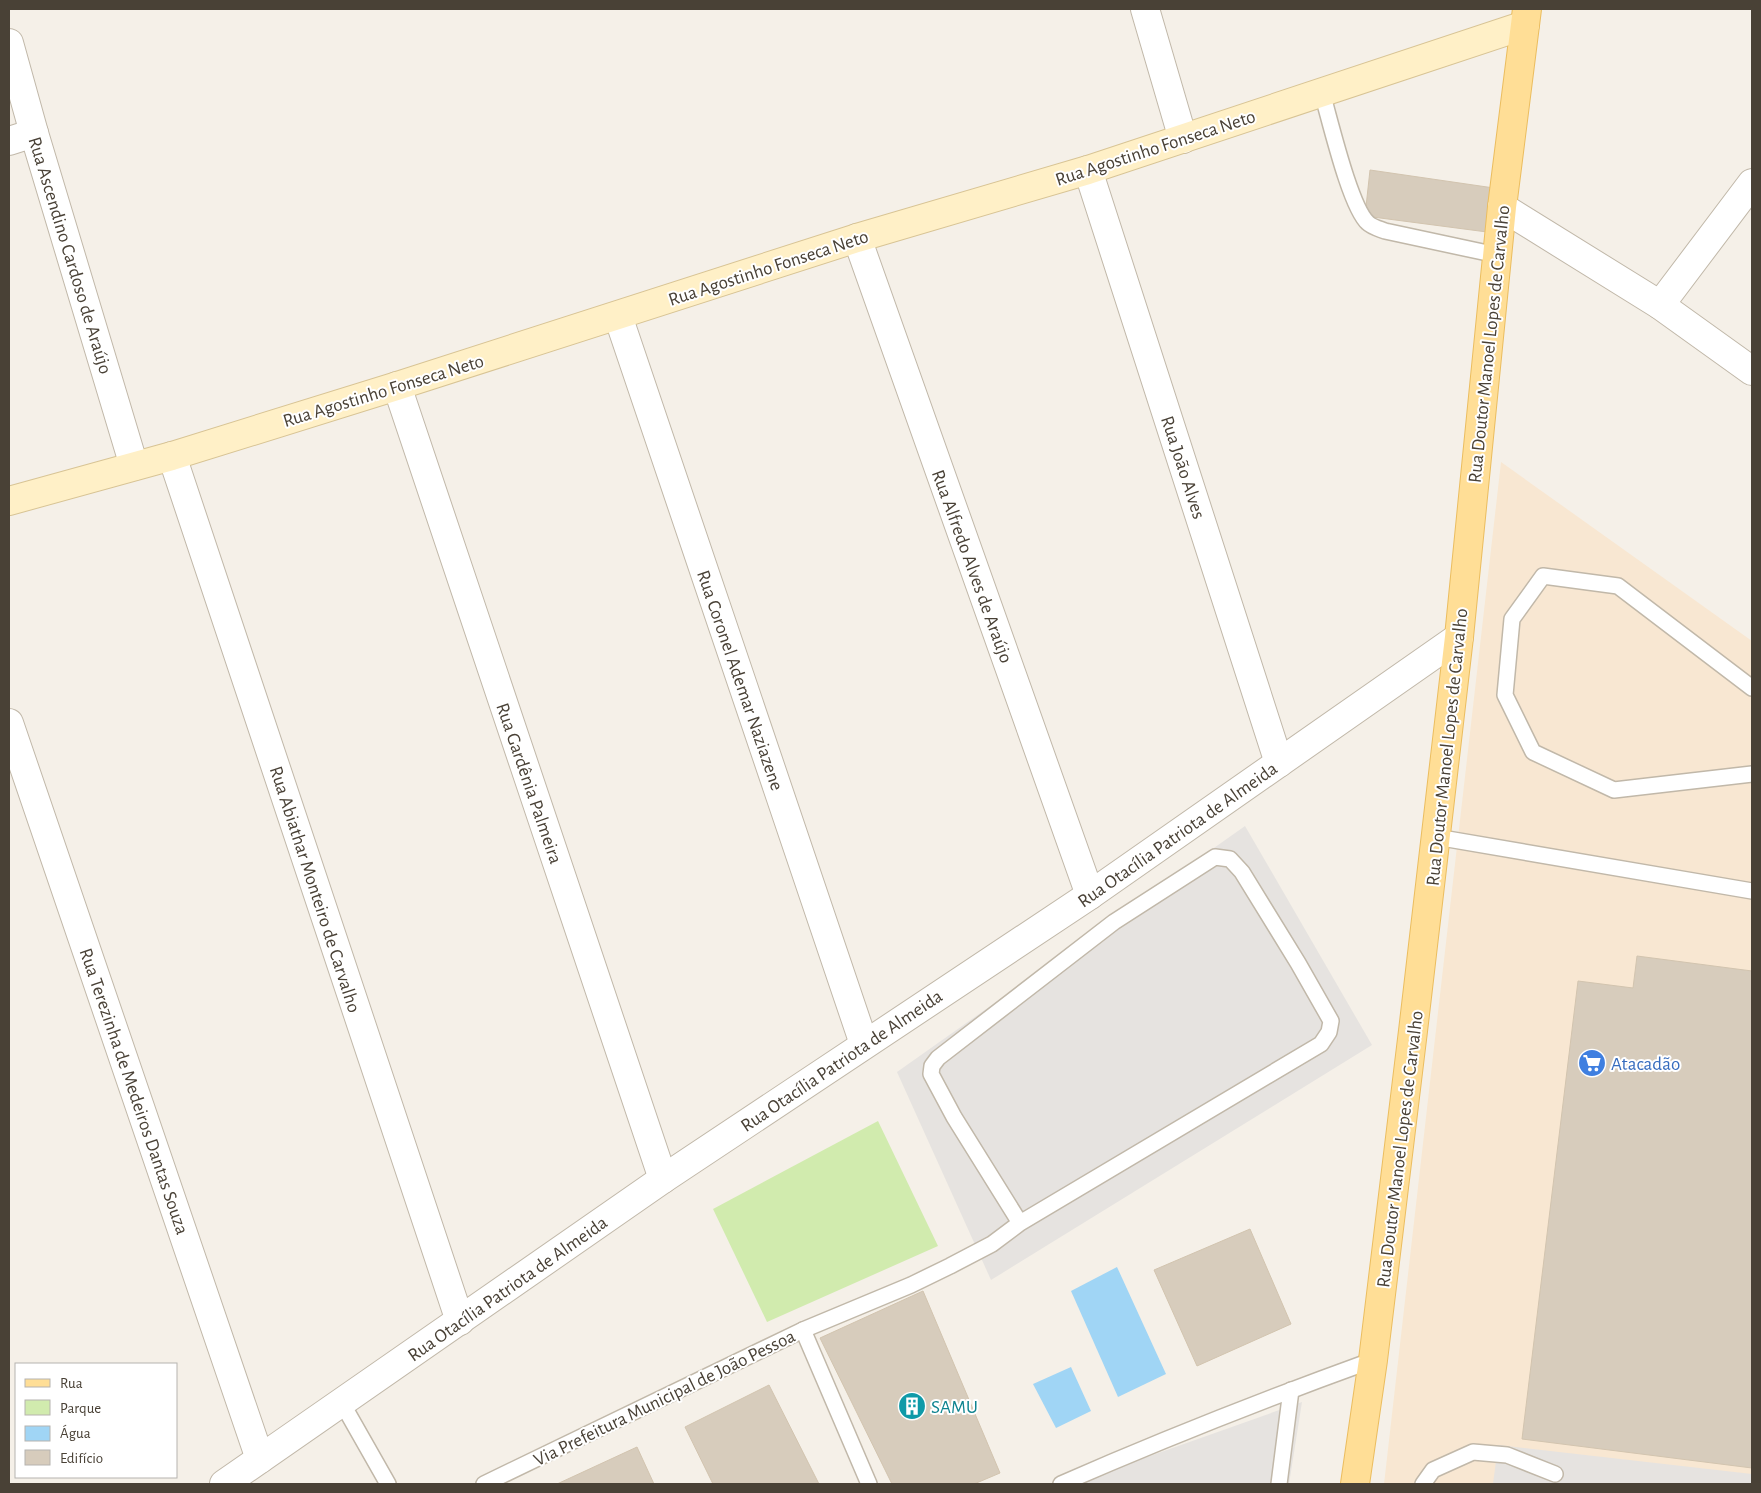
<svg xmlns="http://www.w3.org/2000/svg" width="1761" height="1493" font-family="'Alegreya Sans',sans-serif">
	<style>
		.commercial { fill: #f8e7d2 }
		.green { fill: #d1ebae }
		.parking { fill: #e6e3e0 }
		.water { fill: #a0d5f5 }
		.building { fill: #d7ccbc; stroke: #d2c4af }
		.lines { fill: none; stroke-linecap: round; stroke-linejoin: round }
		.lane-casing { stroke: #c1b8a9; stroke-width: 18 }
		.street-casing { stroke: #c1b8a9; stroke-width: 30 }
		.secondary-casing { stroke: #d8c495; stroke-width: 30 }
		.primary-casing { stroke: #ebbd5f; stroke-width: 30 }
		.lane { stroke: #fff; stroke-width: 15 }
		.street { stroke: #fff; stroke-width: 28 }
		.secondary { stroke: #fff0c7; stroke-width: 28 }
		.primary { stroke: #ffde96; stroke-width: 28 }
		.labels { text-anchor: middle; stroke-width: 4; stroke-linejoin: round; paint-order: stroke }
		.street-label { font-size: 19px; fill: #494136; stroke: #fff }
		.shop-label { font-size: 19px; fill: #366cbe; stroke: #fff; text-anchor: start }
		.culture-label { font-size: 19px; fill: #0d838f; stroke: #fff; text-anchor: start }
	</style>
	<rect width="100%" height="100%" fill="#f5f0e8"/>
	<path class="commercial" d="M1501,462l251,179v843h-368z"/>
	<path class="green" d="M878,1121l60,125 -171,76 -54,-113z"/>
	<g class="parking">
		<path d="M1245,826l127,219 -381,235 -94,-208z"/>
		<path d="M1302,1402l-13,82h-218z"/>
		<path d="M1498,1445l254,29v10h-259z"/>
	</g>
	<g class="water">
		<path d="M1117,1267l49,107 -48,23 -47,-106z"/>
		<path d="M1071,1367l20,44 -35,17 -23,-44z"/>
	</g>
	<g class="building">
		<path d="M1370,170l124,18 -7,44 -122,-16z"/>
		<path d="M1637,956l115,15v497l-230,-29 56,-458 55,7z"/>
		<path d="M1250,1229l41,95 -94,42 -43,-96z"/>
		<path d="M923,1291l77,182 -26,11h-82l-72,-146z"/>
		<path d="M769,1385l50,99h-106l-28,-57z"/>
		<path d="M637,1447l17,37h-97z"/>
	</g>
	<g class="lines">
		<g class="lane-casing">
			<g id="lane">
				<path d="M1322,93c8,27 28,114 46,130 4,4 12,6 17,8l112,24"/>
				<path d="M1752,688l-134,-102 -75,-10 -31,43 -7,76 28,57 81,38 138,-16"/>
				<path d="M1436,837l316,54"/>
				<path d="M803,1330l66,154"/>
				<path d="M342,1403l46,81"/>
				<path d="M484,1484l319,-154 108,-45 39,-19 42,-22 28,-21 301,-179 8,-12 2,-11 -33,-58 -56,-91 -12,-13 -15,-2 -101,65 -176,136 -6,8 -1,8 23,43 66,106"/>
				<path d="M1061,1484c103,-45 207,-86 312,-124"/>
				<path d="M1279,1484l12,-94"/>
				<path d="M1423,1484l10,-14 40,-18 34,3 48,19"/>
			</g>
		</g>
		<g class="street-casing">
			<g id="street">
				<path d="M1145,9l38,130"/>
				<path d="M9,43l25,90 100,333"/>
				<path d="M9,141l25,-8"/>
				<path d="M1088,170l191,593"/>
				<path d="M1502,207l158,98 92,66"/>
				<path d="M857,238l233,657"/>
				<path d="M1660,305l92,-122"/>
				<path d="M618,316l246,728"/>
				<path d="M397,386l266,793"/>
				<path d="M172,456l288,865"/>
				<path d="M9,723l251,736"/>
				<path d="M224,1484l439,-305 427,-284 369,-258"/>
			</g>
		</g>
		<g class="secondary-casing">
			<path id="secondary" d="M9,501l163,-45 225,-70 460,-148 231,-68 437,-145"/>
		</g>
		<g class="primary-casing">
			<path id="primary" d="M1355,1484l18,-124 40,-329 46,-394 43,-430 25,-198"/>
		</g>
		<use href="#lane" class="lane"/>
		<use href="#street" class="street"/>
		<use href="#secondary" class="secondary"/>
		<use href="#primary" class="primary"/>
	</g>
	<defs>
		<g id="supermarket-disc" transform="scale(1.4375)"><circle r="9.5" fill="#3f7fe0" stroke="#fff"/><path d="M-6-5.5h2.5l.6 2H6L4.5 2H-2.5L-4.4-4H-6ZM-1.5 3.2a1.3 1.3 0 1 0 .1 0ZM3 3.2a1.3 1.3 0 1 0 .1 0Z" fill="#fff"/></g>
		<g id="building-disc" transform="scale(1.4375)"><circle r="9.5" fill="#0f9aa8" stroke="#fff"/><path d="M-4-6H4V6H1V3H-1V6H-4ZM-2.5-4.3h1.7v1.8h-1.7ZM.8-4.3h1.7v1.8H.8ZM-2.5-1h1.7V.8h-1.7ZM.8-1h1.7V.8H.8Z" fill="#fff"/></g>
	</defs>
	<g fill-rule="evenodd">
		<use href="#supermarket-disc" x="1592" y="1063"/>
		<use href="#building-disc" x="912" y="1406"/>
	</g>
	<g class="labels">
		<g class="street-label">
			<text transform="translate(1155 147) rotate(-18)" y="7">Rua Agostinho Fonseca Neto</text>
			<text transform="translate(71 255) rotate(73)" y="7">Rua Ascendino Cardoso de Araújo</text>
			<text transform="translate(768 267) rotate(-18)" y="7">Rua Agostinho Fonseca Neto</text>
			<text transform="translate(1488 344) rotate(-84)" y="7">Rua Doutor Manoel Lopes de Carvalho</text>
			<text transform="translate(383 390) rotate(-17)" y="7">Rua Agostinho Fonseca Neto</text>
			<text transform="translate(1184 467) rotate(72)" y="7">Rua João Alves</text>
			<text transform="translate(973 566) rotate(70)" y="7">Rua Alfredo Alves de Araújo</text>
			<text transform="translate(741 680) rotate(71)" y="7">Rua Coronel Ademar Naziazene</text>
			<text transform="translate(1446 747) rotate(-84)" y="7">Rua Doutor Manoel Lopes de Carvalho</text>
			<text transform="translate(530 783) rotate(71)" y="7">Rua Gardênia Palmeira</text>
			<text transform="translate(1177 834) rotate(-35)" y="7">Rua Otacília Patriota de Almeida</text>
			<text transform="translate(316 889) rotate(72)" y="7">Rua Abiathar Monteiro de Carvalho</text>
			<text transform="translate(841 1060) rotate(-34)" y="7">Rua Otacília Patriota de Almeida</text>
			<text transform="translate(135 1091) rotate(71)" y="7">Rua Terezinha de Medeiros Dantas Souza</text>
			<text transform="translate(1399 1149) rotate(-83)" y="7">Rua Doutor Manoel Lopes de Carvalho</text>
			<text transform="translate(507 1288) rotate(-35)" y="7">Rua Otacília Patriota de Almeida</text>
			<text transform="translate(664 1397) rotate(-26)" y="7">Via Prefeitura Municipal de João Pessoa</text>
		</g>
		<g class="shop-label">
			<text x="1611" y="1070">Atacadão</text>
		</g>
		<g class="culture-label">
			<text x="931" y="1413">SAMU</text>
		</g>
	</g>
	<rect width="1761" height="1493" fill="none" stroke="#494136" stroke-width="20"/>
	<rect x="15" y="1363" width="162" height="115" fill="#ffffff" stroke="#b6b3af"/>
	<rect x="25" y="1379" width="25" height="8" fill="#ffde96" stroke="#b6b3af"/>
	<text x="60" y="1388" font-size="15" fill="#494136">Rua</text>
	<rect x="25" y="1400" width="25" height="15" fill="#d1ebae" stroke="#b6b3af"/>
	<text x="60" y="1413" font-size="15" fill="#494136">Parque</text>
	<rect x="25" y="1426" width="25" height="15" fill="#a0d5f5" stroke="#b6b3af"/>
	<text x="60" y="1438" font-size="15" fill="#494136">Água</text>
	<rect x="25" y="1450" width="25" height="15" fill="#d7ccbc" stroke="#b6b3af"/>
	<text x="60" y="1463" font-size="15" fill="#494136">Edifício</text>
</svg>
